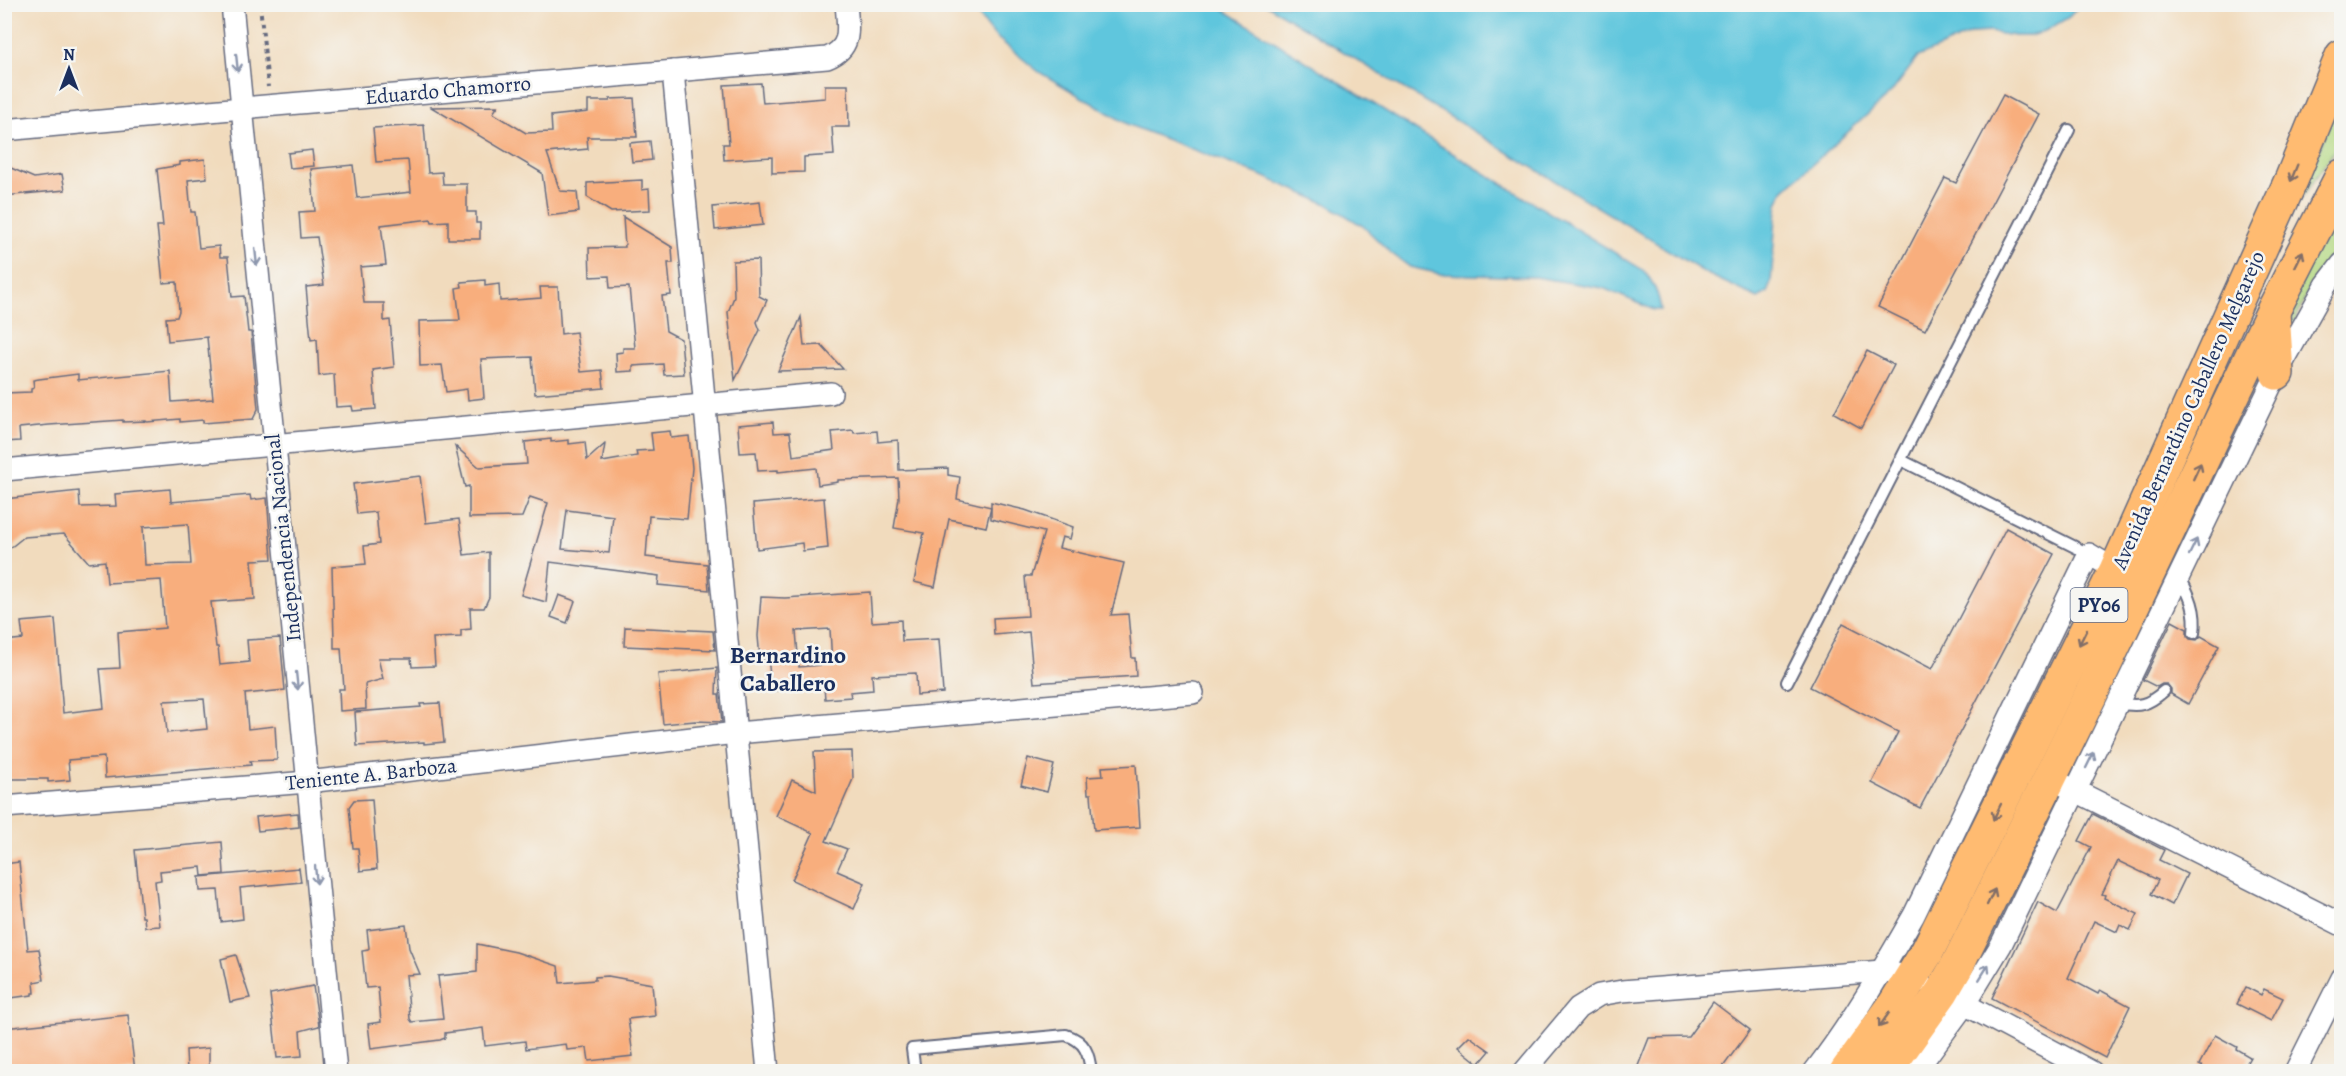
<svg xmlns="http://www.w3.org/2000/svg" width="2346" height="1076" font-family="Alegreya,serif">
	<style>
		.green { fill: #b3d881; stroke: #678470; stroke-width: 1.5 }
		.water { fill: #5fc6dd; stroke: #3d7a9e; stroke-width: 1.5 }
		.building { fill: #f8ae7d; fill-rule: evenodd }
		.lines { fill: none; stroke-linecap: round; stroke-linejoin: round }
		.lane-casing { stroke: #666b7f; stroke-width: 14 }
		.street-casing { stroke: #666b7f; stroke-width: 24 }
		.highway-casing { stroke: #666b7f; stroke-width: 36 }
		.path { stroke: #666b7f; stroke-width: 4; stroke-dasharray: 4.5 4.5; stroke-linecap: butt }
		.lane { stroke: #fff; stroke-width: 10 }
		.street { stroke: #fff; stroke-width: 21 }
		.highway { stroke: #ffbb71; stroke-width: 33 }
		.oneway { stroke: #8d97ae }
		.oneway2 { stroke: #826e67 }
		.labels { text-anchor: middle; stroke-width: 5; stroke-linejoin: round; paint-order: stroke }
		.shield { fill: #f6f6f2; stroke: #5d6b8a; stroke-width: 1.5 }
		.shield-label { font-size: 20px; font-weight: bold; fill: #1b2f5e }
		.street-label { font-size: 21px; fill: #1b2f5e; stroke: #f6f6f2 }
		.quarter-label { font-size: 24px; font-weight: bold; fill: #1b2f5e; stroke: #f6f6f2 }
	</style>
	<rect width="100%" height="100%" fill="#f6f6f2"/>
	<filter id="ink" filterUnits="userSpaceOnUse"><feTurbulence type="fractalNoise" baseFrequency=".0167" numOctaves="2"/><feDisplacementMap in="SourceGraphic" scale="12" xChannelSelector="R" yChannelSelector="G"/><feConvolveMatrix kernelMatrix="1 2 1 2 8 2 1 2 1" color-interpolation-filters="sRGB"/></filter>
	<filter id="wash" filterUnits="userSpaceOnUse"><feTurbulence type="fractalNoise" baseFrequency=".008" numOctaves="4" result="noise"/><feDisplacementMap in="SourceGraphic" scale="24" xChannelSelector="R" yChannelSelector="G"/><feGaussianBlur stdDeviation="1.35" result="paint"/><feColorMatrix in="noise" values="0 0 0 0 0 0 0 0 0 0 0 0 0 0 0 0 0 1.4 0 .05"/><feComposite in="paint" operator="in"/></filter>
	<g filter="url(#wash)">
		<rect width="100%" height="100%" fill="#f1dbbd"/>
		<g class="green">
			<path d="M2341,95v46l-42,61z"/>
			<path d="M2341,192v53c-28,25 -42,68 -57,101l-4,-33z"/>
		</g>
		<g class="water">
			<path d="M970,5h246l249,156 178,109c11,12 16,24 18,40h-7l-51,-22 -68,-11 -94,-3 -31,-7 -19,-14 -28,-27 -36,-22 -62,-27 -136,-52 -90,-53 -44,-36z"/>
			<path d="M1267,5h813l-11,12 -22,13 -17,6h-16l-24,-4 -18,1 -54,24 -27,36 -108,98 -5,13 -2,13 -5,65 -4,11 -9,5 -51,-24z"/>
		</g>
		<g id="blocks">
			<g class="building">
				<path d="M761,83l2,20 62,-5v-13h23l1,42h-17l2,28 -30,2v15l-32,1v-16l-48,3 -1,-16h6l-5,-59z"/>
				<path d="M2003,95l36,19 -114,216 -47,-23 67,-129 11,5z"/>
				<path d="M634,98l3,39h-50l1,12 -41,4 13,38 17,1 2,20 -31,4 -6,-43 -111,-66 67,-1 -5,7 33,20 26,-1 -1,-16 37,-4v-11h22v-2z"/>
				<path d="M424,125l4,48 14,-1 1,12h24v28h9v11h4v16h-32v-18l-16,1 -1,-3 -50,6 5,40 -26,2 4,36h20v18l6,-1 4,47 -21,3 3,39 -23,2 -1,-5 -16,1 -2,-33 -15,2 -2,-37 -6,1 -5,-53 18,-2 -7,-48 -16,1 -2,-26 16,-1 -4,-42 42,-4 4,33 54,-6 -3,-32 -32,2 -3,-34z"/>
				<path d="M650,141l2,19 -20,2 -2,-19z"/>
				<path d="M312,150l2,16 -24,2 -2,-15z"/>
				<path d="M205,159l2,19 -19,2 3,32h4l4,36 20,-2 1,11h8l4,40 12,-1 4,36h3l7,77 -5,10 -50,4v-3l-23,2v-3l-33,3 -1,-1 -23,1v-2l-74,5 -30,3 1,13 -16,1v-49l27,-1v-3l3,-1 -1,-8 6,-1 39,-5v6l92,-9 2,31 41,-3 -6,-62 -39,4 -2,-23 11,-1 2,-6 -2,-29 -14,1 -6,-57h6l-6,-57 23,-4v-3z"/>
				<path d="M4,165l30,13 28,-4 3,16 -61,6z"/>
				<path d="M642,180v10l7,-1 1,21 -39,2 -24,-15v-14z"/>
				<path d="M760,202l3,23 -48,5 -2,-23z"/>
				<path d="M623,217l49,30 1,16h-5l3,32 -9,1 4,35 15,8 3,35 -20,1 -1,-11 -30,2v5l-16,1 -1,-19 7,-1v-4h12l-6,-61 -19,1 -1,-12 -19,1 -1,-29 36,-1z"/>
				<path d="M758,260l1,36 8,4 -10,22 3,8 -25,50 -7,-68 6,-15 -1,-36z"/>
				<path d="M485,280v6l14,-2 1,17 41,-3 -1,-11h18l3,47 15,-2 5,40 21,-2 2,18 -69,6 -3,-37 -51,2 3,39 -16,2 -1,-11 -21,3 -4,-27 -22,1 -1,-45 41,-1 -4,-32 6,-1 -1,-5z"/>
				<path d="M801,317l3,29 17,-1 22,24 -65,2z"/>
				<path d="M1867,351l27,14 -33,63 -27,-15z"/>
				<path d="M773,422l1,11 16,-1 3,24 41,-6 -2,-18 21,-2 1,3 23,-2 1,11 20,-2 1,30 49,-2v7l12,2 -3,22 34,8 -5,20 -37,-8 -14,68 -21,-5 10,-49 -30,-5 5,-30 -1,-20 -60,2v2l-20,3 -2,-17 -38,4v-2l-20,1 -2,-19 -16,1 -2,-28z"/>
				<path d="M670,431l1,7 18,-2 3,32 -5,51 -38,-3 -3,41 61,7 2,26 -51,-5 1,-9 -109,-14 -4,40 -25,-7 27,-92 -18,-6 -8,20 -53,1v-32l-4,1 -10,-41 24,21 48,-3 -2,-22 26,-3v3l18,-2v4l16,-2 2,18 18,-16 -3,18 35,-6 -1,-5 17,-1 -2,-17zM567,510l46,6 -4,37 -47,-4z"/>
				<path d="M420,476l6,47 33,-4 5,36 25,-3v45l-5,11h-14l1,21 -10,1v7l-28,1 2,28 -23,1 -1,-9h-33l5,21 -18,5 1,25 -26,2 -1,-22h5l-3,-41h-7v-8l-2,-73 34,-3 -2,-18 15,-2 -3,-32 -19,2 -4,-30z"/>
				<path d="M170,489l1,13 79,-7 1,5 16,-2 5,61 -20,1 3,39 -44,3 5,45h2l2,18 29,-3 -2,-22 33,-2 5,52 -40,4 3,35 27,-3 2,34 -27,1 1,4 -146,13 -1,-21 -36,3 2,20 -22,2v-3h-44v-138l19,-2 -2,-17 34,-3 8,94 41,-5 -4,-39 20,-1 -2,-36 47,-4 -4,-48 -54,3 -2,-22 -16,2 -25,-29 -40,3 -20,16v-54l75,-8 1,16 36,-1 -1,-12zM188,524l3,40 -46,1 -2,-38zM204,699l3,30 -40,4 -3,-32z"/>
				<path d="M824,498l4,50 -25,3 -1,-8 -45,6 -4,-45z"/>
				<path d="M991,502l34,8 48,17 -3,12 -8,-2 -3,11 65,15 -13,52 17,-1 4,44h3l1,18 -102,7 -5,-51 -35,3 -1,-17 35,-2 -3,-40h6l13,-44 -53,-13z"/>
				<path d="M2006,528l48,26 -134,254 -48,-25 26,-51 -88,-45 33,-64 89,46z"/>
				<path d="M870,592l2,30 29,-2 1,21 37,-2 4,54 -26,2 -1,-22 -44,2 1,15 -23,2 1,5 -26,2 -1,-12 -52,4 -4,-32h-8l-2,-23 3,-39 24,1zM830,629l2,35 -33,3 -3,-36z"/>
				<path d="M559,595l16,6 -8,22 -16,-6z"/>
				<path d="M2172,621l15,8v7l3,3 7,1 4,-4 18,10 -31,58 -17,-10v-5l-4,-5h-5l-5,3 -14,-7z"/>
				<path d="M625,627l88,4 2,19 -91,-4z"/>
				<path d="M717,668l-1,26h3l3,28 -27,-1 -32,3 -5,-50z"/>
				<path d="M440,703l4,39 -20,2v-2l-67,4 -2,-34 66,-5 -1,-3z"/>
				<path d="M852,751l1,28 -27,62 21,8 -10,22 28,12 -11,26 -62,-29 21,-47 -37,-17 16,-36 24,11 -2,-39z"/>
				<path d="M1028,758l26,7 -7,27 -26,-7z"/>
				<path d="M1136,765l4,62 -46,3 -3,-36h-3l-1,-17 16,-1 -1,-9z"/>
				<path d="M372,799l5,70 -17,2 -2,-23h-5l-4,-41 5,-7z"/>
				<path d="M298,813l1,14 -41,4 -2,-14z"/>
				<path d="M2093,814l71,36 -5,10 28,14 -15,31 -21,-11 7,-14 -40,-19 -16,33 3,1 -1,3 34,16 -8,16 -10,-5 -3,7 -23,-11 -26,57 30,16 2,-4 30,16 -25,52 -113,-60 46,-96 19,11 34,-66 -12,-6z"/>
				<path d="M222,842l2,32 -22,2 -1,-9 -41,4 1,9 -6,1 5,45 -15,1 -1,-10h-2l-7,-67z"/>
				<path d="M19,862l9,88 11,-1 5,31 -10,2 1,11h-3v2l-28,4v-135z"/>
				<path d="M299,868l2,14 -61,6 3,31 -22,3 -3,-32 -18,1 -1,-14z"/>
				<path d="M406,925l3,23 11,26 -14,1 4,44 2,3 31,-3 -5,-43 39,-4v-28l39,8 42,14 2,17 35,-3v-3l13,-1 44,8 3,32 -27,3 5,37 -44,5 -2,-13 -20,2 -1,-6 -40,5 -1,-8 -40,5 -2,-18 -38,5v5l-5,2 -69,9 -3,-25 13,-2 -3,-35 -12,1 -4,-37 6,-1 1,-2 -2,-18z"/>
				<path d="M236,955l14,43 -20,4 -9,-43z"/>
				<path d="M313,986l6,40 -19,5 2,25 -25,2 -7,-64z"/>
				<path d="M2246,987l15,8 3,-6 19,9 -12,23 -34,-17z"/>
				<path d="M1713,1002l37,28 -30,41h-84l13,-33 39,-1z"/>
				<path d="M128,1015l7,56h-131v-43z"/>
				<path d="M2215,1035l22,12 -1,2 14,8 -8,14h-31l-12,-6z"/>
				<path d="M1469,1036l21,15 -11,13 -21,-17z"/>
				<path d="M209,1048v23h-22l-1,-21z"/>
			</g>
		</g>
	</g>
	<g filter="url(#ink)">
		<use href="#blocks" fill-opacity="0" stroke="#666b7f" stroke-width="1.5"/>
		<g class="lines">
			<g class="lane-casing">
				<g id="lane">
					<path d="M1901,460l188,94"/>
					<path d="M2179,576c11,19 18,35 15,57"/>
					<path d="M1787,682l282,-552"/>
					<path d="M2117,703c22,4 30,3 47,-12"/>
					<path d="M915,1072l-3,-23 154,-14c19,6 23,18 25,37"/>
				</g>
			</g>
			<g class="street-casing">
				<g id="street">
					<path d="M232,4l104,1068"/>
					<path d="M673,71l95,1001"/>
					<path d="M4,130l238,-22 585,-50c26,-10 21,-30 19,-54"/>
					<path d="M4,470l827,-77"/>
					<path d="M2064,785l278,140"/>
					<path d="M4,807l303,-25 429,-49 457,-40"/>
					<path d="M1953,998l139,74"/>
					<path d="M1524,1072l54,-64 21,-13 23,-4 260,-20 30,6 8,4"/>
					<path d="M1814,1072c38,-49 69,-103 100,-157l175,-361 27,16"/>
					<path d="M1915,1072l50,-68 36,-59 276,-572 49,-88 16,-21"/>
					<path d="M2295,1072l47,-94"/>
				</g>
			</g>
			<g class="highway-casing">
				<g id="highway">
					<path d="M2273,313l4,60"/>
					<path d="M1846,1072l47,-65 34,-55 189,-382 176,-392 50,-122"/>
					<path d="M1885,1072l57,-80 15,-26 134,-272 182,-383 69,-135"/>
				</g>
			</g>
			<path class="path" d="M260,4l8,83"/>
			<use href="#lane" class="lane"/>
			<use href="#street" class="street"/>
			<use href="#highway" class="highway"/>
		</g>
		<defs><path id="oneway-shaft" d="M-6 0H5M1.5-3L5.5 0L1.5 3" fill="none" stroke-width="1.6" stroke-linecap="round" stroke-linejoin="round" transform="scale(1.5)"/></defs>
		<g class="oneway">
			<use href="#oneway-shaft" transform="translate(237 63) rotate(84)"/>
			<use href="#oneway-shaft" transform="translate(256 257) rotate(84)"/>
			<use href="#oneway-shaft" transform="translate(2193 547) rotate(-64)"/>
			<use href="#oneway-shaft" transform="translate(297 681) rotate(84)"/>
			<use href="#oneway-shaft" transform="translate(2090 760) rotate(-64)"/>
			<use href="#oneway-shaft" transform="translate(316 875) rotate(84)"/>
			<use href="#oneway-shaft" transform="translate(1984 972) rotate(-58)"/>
		</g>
		<g class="oneway2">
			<use href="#oneway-shaft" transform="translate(2294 173) rotate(112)"/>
			<use href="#oneway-shaft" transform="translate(2299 259) rotate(-64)"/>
			<use href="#oneway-shaft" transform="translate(2197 471) rotate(-65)"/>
			<use href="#oneway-shaft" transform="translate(2083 637) rotate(116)"/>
			<use href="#oneway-shaft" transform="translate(1997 812) rotate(116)"/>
			<use href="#oneway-shaft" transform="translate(1991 897) rotate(-64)"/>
			<use href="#oneway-shaft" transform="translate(1884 1020) rotate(125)"/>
		</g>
	</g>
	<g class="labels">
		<rect class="shield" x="2070.5" y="588" width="57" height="34" rx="4.5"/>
		<g class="shield-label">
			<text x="2099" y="612">PY06</text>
		</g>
		<g class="street-label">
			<text transform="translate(448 90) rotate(-5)" y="7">Eduardo Chamorro</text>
			<text transform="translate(2188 410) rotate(-66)" y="7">Avenida Bernardino Caballero Melgarejo</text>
			<text transform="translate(283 538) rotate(-96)" y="7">Independencia Nacional</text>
			<text transform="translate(371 774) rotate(-6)" y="7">Teniente A. Barboza</text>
		</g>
		<g class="quarter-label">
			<text x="788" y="663">Bernardino<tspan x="788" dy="28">Caballero</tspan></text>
		</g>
	</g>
	<rect width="2346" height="1076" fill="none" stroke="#f6f6f2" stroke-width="24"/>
	<g transform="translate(69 69)" stroke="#f6f6f2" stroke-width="4.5" paint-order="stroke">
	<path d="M0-4.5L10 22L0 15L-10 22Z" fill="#1b2f5e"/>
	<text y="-9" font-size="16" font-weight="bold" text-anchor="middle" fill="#1b2f5e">N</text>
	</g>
</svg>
